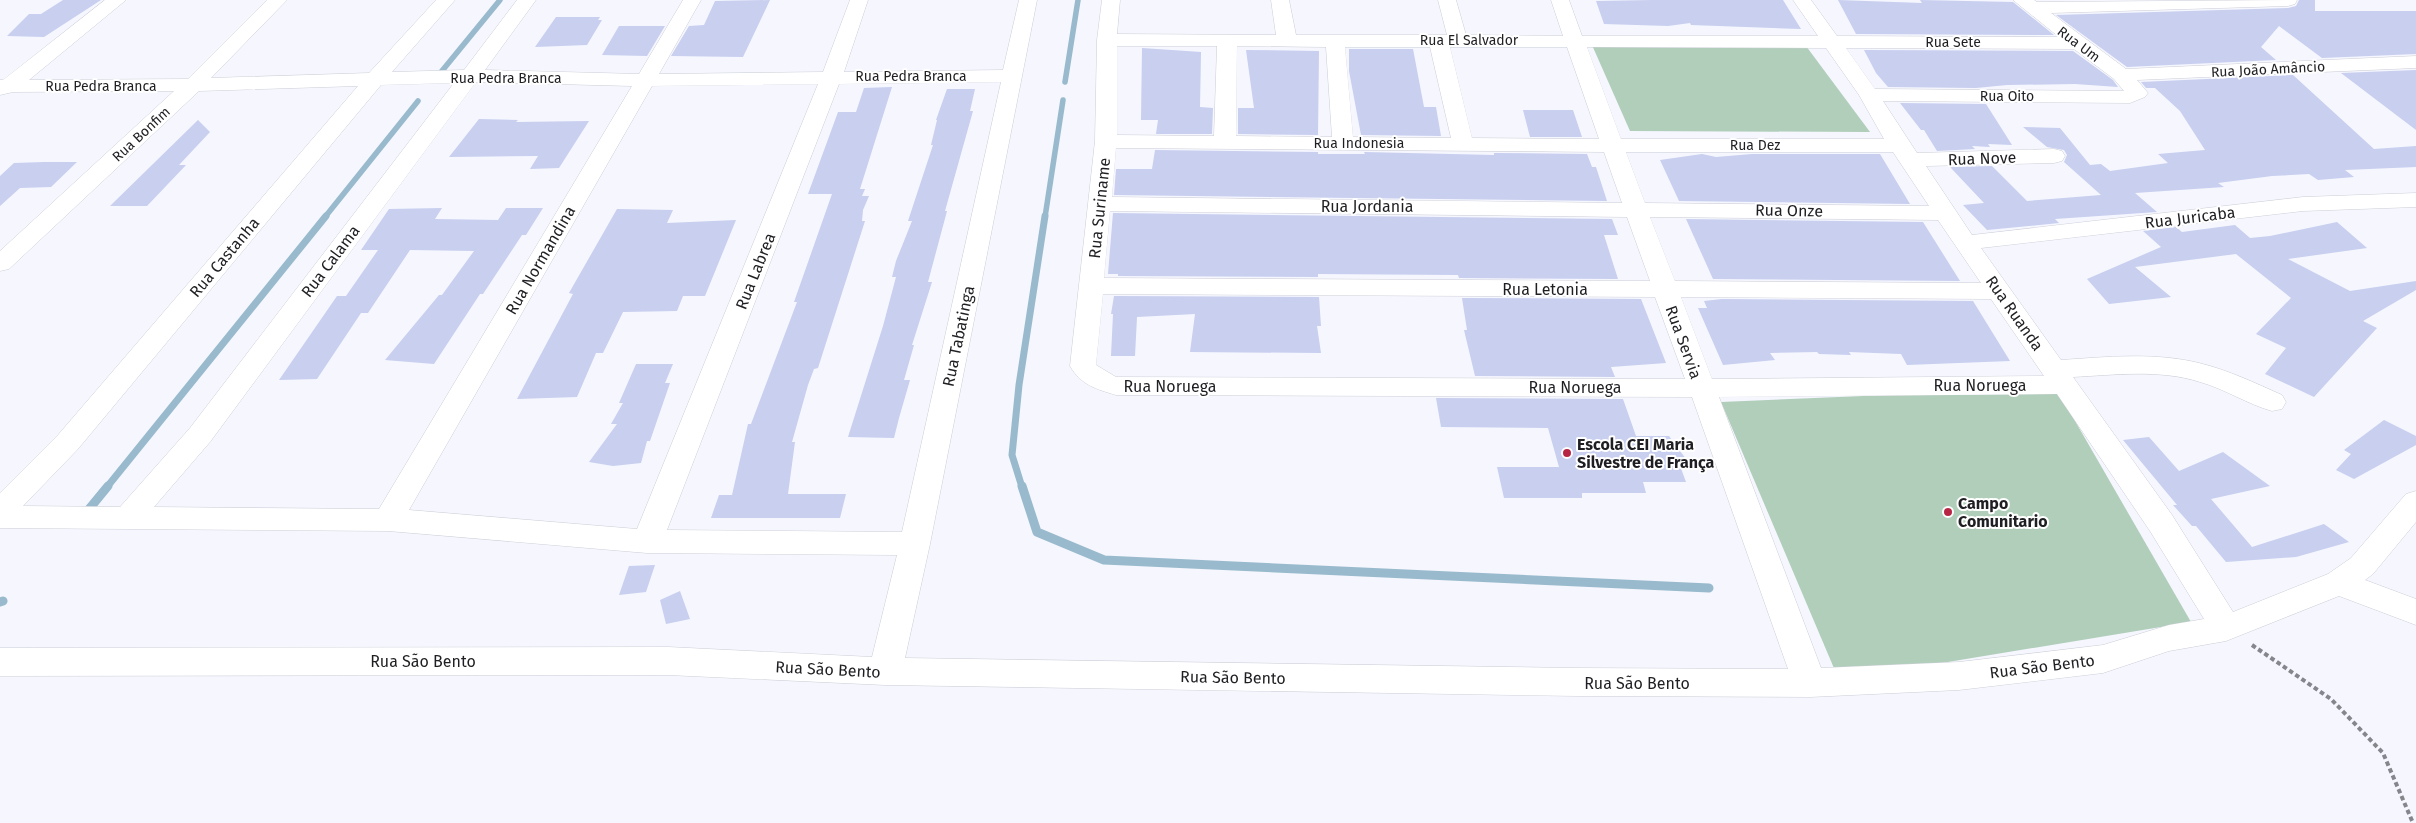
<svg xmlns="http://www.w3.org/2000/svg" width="2416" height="823" font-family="'Fira Sans',sans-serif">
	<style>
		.green { fill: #b0ceb9 }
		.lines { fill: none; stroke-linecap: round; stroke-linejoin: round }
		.stream-far2 { stroke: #98bacc; stroke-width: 5.5 }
		.stream-far1 { stroke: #98bacc; stroke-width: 7 }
		.stream { stroke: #98bacc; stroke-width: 9 }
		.building { fill: #c8cfef }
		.minor-casing { stroke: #ccced7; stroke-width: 1 }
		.path { stroke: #85868c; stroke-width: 4; stroke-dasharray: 4.5 3; stroke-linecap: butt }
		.minor { fill: #fff; fill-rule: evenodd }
		.poi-dot { fill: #b72544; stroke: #fff; stroke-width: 2 }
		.labels { text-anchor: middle; stroke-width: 4; stroke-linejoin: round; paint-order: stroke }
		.far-street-label { font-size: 14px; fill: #1f1f23; stroke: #fff }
		.street-label { font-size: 16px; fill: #1f1f23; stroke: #fff }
		.poi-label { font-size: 16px; font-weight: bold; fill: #1f1f23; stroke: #fff; text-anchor: start }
	</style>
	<rect width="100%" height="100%" fill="#f5f6fe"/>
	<g class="green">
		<path d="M1592,45l214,1 64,86 -240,-1z"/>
		<path d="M2056,388l135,234 -352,58 -118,-278z"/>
	</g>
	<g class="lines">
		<g class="stream-far2">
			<path d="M437,77l63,-77"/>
			<path d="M1065,82l13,-82"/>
			<path d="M325,217l93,-116"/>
			<path d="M1045,217l18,-117"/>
		</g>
		<g class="stream-far1">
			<path d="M107,487l219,-271"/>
			<path d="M1022,487l-10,-32 7,-70 26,-169"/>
		</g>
		<g class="stream">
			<path d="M1022,486l15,46 67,28 605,28"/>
			<path d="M85,514l23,-28"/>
			<path d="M0,602l3,-1"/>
		</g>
	</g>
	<g class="building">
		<path d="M63,0h38l-57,37 -37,-1 22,-22h12z"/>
		<path d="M770,0l-27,57 -72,-1 18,-30 15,-1 11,-24z"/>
		<path d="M1652,0h131l18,29 -110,-4 -1,-2 -22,3 -64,-2 -8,-23z"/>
		<path d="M1838,0l84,3 -2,-3 93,2 41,33 -198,-1z"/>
		<path d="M2299,0h16v11h101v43l-94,4 -43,-32 -18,21 15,13 -149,7 -71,-52 232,-7 8,-2z"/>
		<path d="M556,17h44l-2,3h4l-15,25 -52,2z"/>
		<path d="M619,26h46l-18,30 -45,-1z"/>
		<path d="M1142,48l59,4 -1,55 13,1 -1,26h-56l2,-14h-17z"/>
		<path d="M1349,49h64l11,58h12l5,29 -80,-1 -12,-64z"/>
		<path d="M1246,50l73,1 -1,84 -80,-1v-26h16z"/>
		<path d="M1864,50l209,1 40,29 5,7 -43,-3 -68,1 -31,3 -88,-1 -12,-14z"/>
		<path d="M2416,70v60l-75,-57z"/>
		<path d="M2293,75l81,74 42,-3v21l-71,3 9,7 -36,3 -9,-6 -37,2 -54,7 6,4 -89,6 22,19 -102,7 4,4 -72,7 -24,-25 21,-2 -34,-36 42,-1 35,35 74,-6 -37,-33 3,-7 -3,-5 -17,-3 -24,-20 37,1 30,37 11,-1 9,7 58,-8 -10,-9 47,-4 -25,-39 -25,-23h-9l-5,-6z"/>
		<path d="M892,87l-32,102h5l-3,7h7l-6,14 -1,11h3l-47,147 -4,1 -6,16 -16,57h3l-7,52h58l-6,24h-129l8,-23h13l16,-71h3l46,-122h-3l38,-108h-24l30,-82h18l8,-24z"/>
		<path d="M947,89h28l-5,22h3l-28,100h2l-19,71h4l-20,63h2l-10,35h6l-11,38 -5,20 -46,-1 35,-111 13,-49h-4l4,-16 16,-40h-4l25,-76h-2l6,-25h-1z"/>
		<path d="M1900,103l86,1 26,41 -24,-1 2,3 -18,-1 3,3 -38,2 -13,-21h-3z"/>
		<path d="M1523,110h50l9,27h-52z"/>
		<path d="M479,119l39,1 -2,2 73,-1 -30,47 -29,1 8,-13 -89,1z"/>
		<path d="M198,120l12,12 -31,33h7l-39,41h-37z"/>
		<path d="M1155,150l163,2v2h47l-1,-2 130,3v-2l93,1 5,13h4l11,34 -493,-6 2,-26h36z"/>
		<path d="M1702,154l14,3 36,-3h128l30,50 -231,-3 -19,-41z"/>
		<path d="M44,162h33l-26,25 -31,1 -20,18v-30l14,-13z"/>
		<path d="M442,208l-7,11 63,1 8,-12h37l-17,27h-4l-39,59h-3l-46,70 -49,-4 54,-65h3l32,-44 -64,-1 -42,63h-7l-44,66 -38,1 58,-84h9l32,-46h-17l28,-41z"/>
		<path d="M617,209l56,1 -6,13 69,-3 -31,76h-22l-6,15 -54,1 -20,41h-7l-19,44 -60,2 56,-105 -4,-1z"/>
		<path d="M1113,213l499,6 6,16h-14l14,44 -159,-1 -1,-3 -140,-1v3l-200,-1v-2h-10z"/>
		<path d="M1686,219l237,3 37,59 -247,-2z"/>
		<path d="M2337,222l30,26 -79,11 62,32 66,-10v9l-53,31 14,7 -63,69 -49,-23 21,-26 -30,-14 35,-36 -55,-44 -101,13 36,30 -62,7 -22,-25 74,-32 -18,-16 33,-4 6,5 53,-7 15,13 20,-2z"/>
		<path d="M1114,296l205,1 2,29h-4l4,27 -131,-1 5,-38 -58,3 -2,39h-24l2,-42h-2z"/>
		<path d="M1462,298l179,1 25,64 -55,4 4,10 -140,-1 -11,-46h3z"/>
		<path d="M1722,299l251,2 37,60 -103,4 -6,-11 -52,-2 2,3 -32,-1 -2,-2 -47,1 5,7 -52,5 -25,-57h9l-3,-7z"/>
		<path d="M636,364h37l-8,19h5l-20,58h-3l-6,22 -28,3 -24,-4 28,-38h-6l12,-21h-4z"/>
		<path d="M1436,398l187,1 13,37h33l20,27h-10l7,19h-43l3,11h-64v5h-78l-7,-31h62l-11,-39 -107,-1z"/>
		<path d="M2384,420l32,16v9l-62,34 -18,-9 15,-16 -7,-4z"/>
		<path d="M2149,437l30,34 44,-19 47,34 -59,13 41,48 72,-23 25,18 -53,15 -70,5 -30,-36h-4l-19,-21h4l-54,-65z"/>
		<path d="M655,565l-9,27 -27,3 10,-29z"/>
		<path d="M680,591l10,28 -24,5 -6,-24z"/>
	</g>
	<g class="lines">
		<g class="minor-casing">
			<path id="minor" d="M105,0h21l-97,80 159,-1 79,-79h20l-76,78 158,-5 67,-73h19l-63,72 72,-2 53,-70h19l-51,70 154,4 44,-74h18l-42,74 164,-2 27,-72h18l-24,72 159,-2 16,-70h18l-107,544 -25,114 673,10 210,1 -96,-272 -576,-2c-20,-6 -35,-10 -46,-29l25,-225 2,-101 5,-40h18l-3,34 159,1 -5,-35h18l7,35h151l-9,-35h18l10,35 97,1 -12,-36h18l13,36h236l-25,-36h18l26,36 222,1 -46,-37h21l3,2 260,-2 -2,4 -7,2 -237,7 75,56 290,-13v12l-279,12 11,13 -3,4 -15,6 -247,-2 34,52 137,-4 8,2 3,5 -3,5 -8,2 -128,3 46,69 331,-38 113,-4v14l-113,4 -322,37 80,112c45,-3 93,-8 138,3 29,7 56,20 83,32l4,7 -4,7 -10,2c-25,-7 -47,-22 -72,-29 -40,-13 -86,-7 -127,-5l99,138 61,97 95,-38 23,-16 55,-64 10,-3v31l-43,52 -8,6 51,19v26l-77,-29 -113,45 -57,10 -66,22 -144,17 -149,7 -232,-1 -693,-11 -217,-10 -668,1v-28l668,-1 204,10 25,-102 -250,-2 -259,-22 -388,-3v-35l58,-58 300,-349 -159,5 -190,178 -9,2v-20l174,-160 -161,1 -13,3v-15h3zM1117,46h100l-3,90 -97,-1zM1237,46l89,1 6,90 -96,-1zM1345,47h85l21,91 -98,-1zM1450,47h117l32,92 -127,-1zM1587,47l239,1 33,47 25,44h-263zM1846,48l228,1 40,30 10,12 -249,-2zM476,82l156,4 -253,423 -225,-2 56,-65zM1001,82l-99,450 -235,-2 172,-446zM454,83l-264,345 -70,79 -97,-1 55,-57 303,-364zM818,84l-181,445 -228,-19 243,-424zM1116,148l488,4 18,51 -510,-6zM1626,152h267l36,54 -284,-3zM1110,211l517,6 23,64 -546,-3zM1650,217l288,3 43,63 -306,-2zM1103,294l552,3 30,82 -569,-2 -20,-12zM1681,297l310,2 53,77 -332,3zM2057,394l93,137 54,88 -35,6 -66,20 -144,17 -138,6 -102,-271z"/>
		</g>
		<path class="path" d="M2252,645l79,54 52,54 30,70"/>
		<use href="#minor" class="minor"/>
	</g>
	<g class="poi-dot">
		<circle cx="1567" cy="453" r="5"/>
		<circle cx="1948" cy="512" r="5"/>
	</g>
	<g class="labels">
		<g class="far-street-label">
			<text x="1469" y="45">Rua El Salvador</text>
			<text x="1953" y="47">Rua Sete</text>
			<text transform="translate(2079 44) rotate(37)" y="5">Rua Um</text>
			<text transform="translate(2268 69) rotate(-3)" y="5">Rua João Amâncio</text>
			<text x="911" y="81">Rua Pedra Branca</text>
			<text x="506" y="83">Rua Pedra Branca</text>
			<text x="101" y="91">Rua Pedra Branca</text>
			<text x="2007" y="101">Rua Oito</text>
			<text transform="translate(141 134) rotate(-43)" y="5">Rua Bonfim</text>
			<text x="1359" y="148">Rua Indonesia</text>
			<text x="1755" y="150">Rua Dez</text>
		</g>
		<g class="street-label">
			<text transform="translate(1982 158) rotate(-2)" y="6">Rua Nove</text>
			<text x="1367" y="212">Rua Jordania</text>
			<text transform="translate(1099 208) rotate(-84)" y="6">Rua Suriname</text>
			<text transform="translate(1789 210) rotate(1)" y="6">Rua Onze</text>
			<text transform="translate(2190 217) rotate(-7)" y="6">Rua Juricaba</text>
			<text transform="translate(224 257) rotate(-50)" y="6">Rua Castanha</text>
			<text transform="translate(540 260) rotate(-60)" y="6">Rua Normandina</text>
			<text transform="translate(330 261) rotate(-53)" y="6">Rua Calama</text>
			<text transform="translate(755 271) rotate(-68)" y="6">Rua Labrea</text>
			<text x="1545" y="295">Rua Letonia</text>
			<text transform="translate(2015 313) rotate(55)" y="6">Rua Ruanda</text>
			<text transform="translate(958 336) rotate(-78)" y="6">Rua Tabatinga</text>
			<text transform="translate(1684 342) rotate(70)" y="6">Rua Servia</text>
			<text x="1980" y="391">Rua Noruega</text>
			<text x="1170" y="392">Rua Noruega</text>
			<text x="1575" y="393">Rua Noruega</text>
			<text x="423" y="667">Rua São Bento</text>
			<text transform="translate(2042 666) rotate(-7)" y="6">Rua São Bento</text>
			<text transform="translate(828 669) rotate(3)" y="6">Rua São Bento</text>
			<text transform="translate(1233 677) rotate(1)" y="6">Rua São Bento</text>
			<text x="1637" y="689">Rua São Bento</text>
		</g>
		<g class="poi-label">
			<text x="1577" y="450">Escola CEI Maria<tspan x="1577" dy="18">Silvestre de França</tspan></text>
			<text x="1958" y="509">Campo<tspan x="1958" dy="18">Comunitario</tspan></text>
		</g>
	</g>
</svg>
